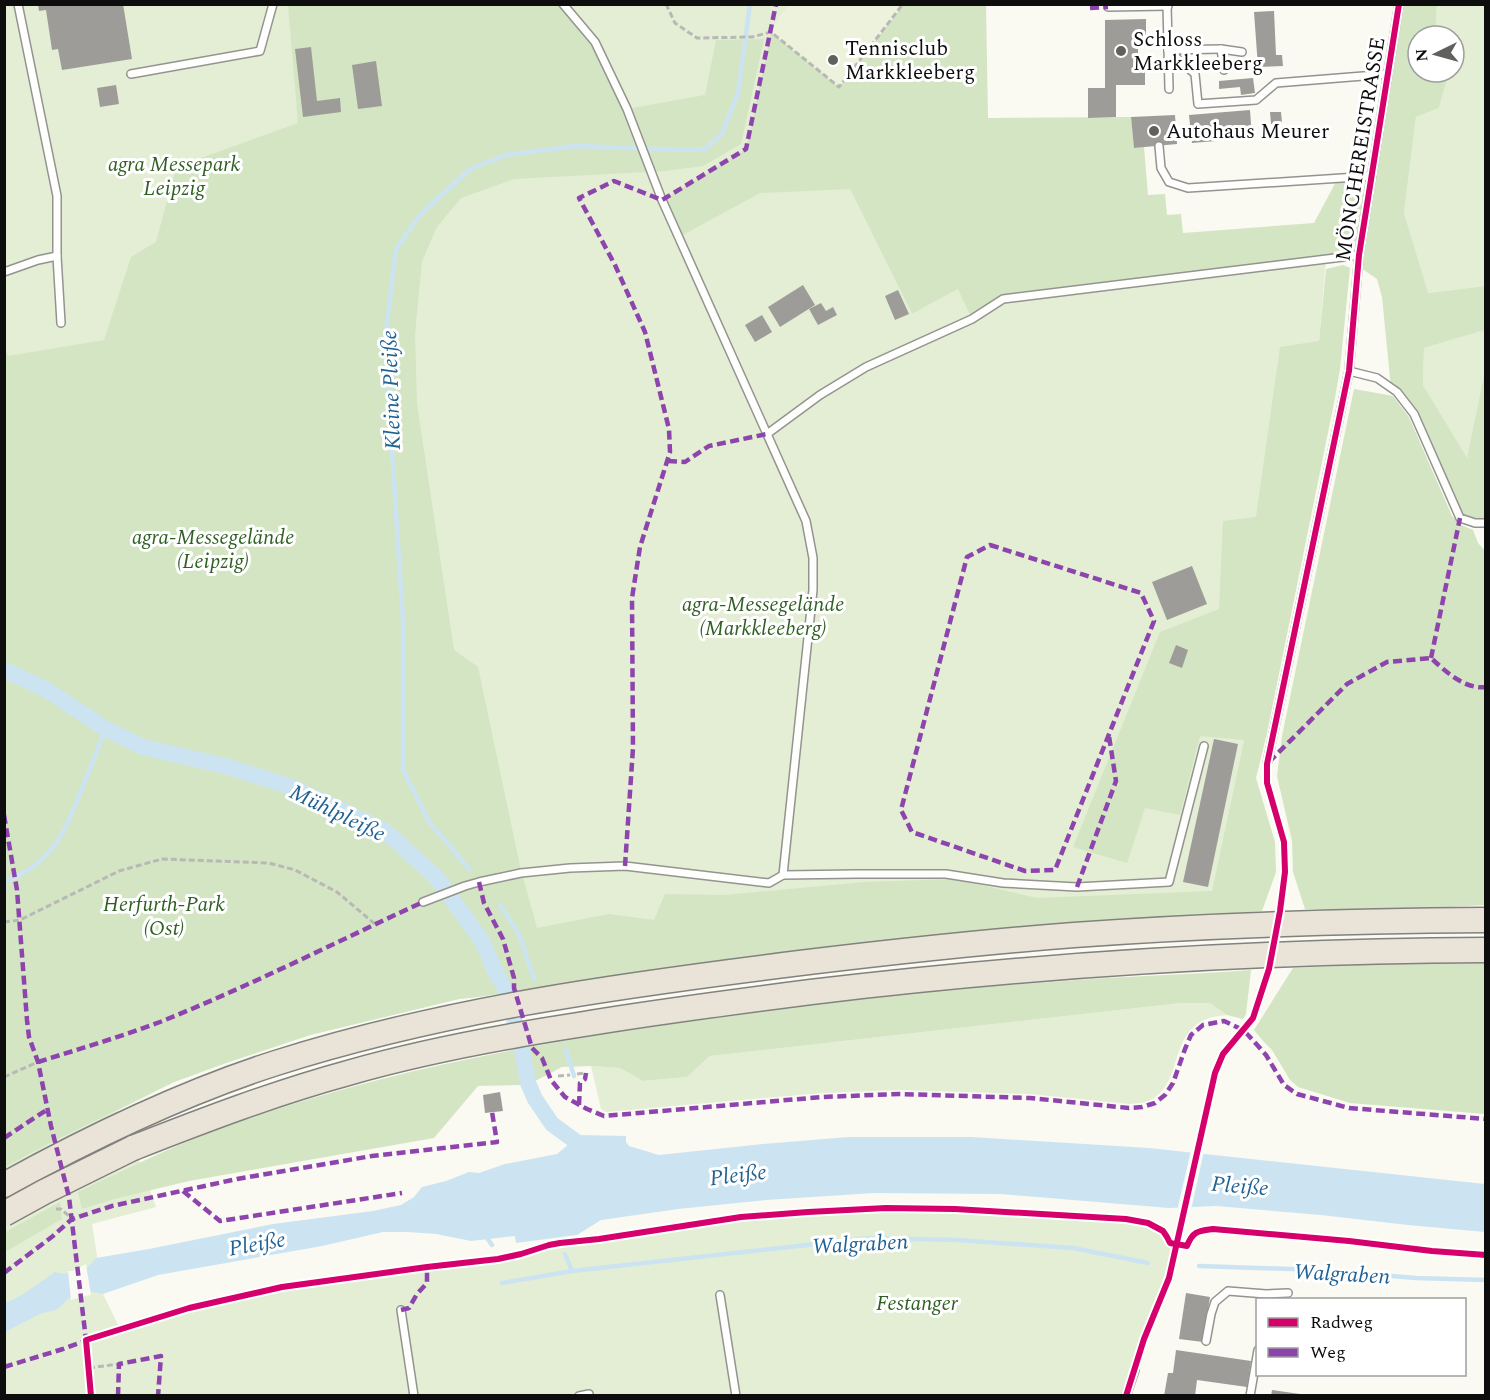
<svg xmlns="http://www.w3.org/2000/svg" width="1490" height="1400" font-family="Spectral,serif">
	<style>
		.green { fill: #e3eed4 }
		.forest { fill: #d4e5c3 }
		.pitch { fill: #edf2dd }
		.water { fill: #cce4f1 }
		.pier { fill: #faf9f2 }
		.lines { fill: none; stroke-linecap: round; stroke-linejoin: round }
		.stream { stroke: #cce4f1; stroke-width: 4.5 }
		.canal { stroke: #cce4f1; stroke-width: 16 }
		.building { fill: #9e9c98 }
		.service-casing { stroke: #949390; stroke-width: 10 }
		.trunk-casing { stroke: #81817d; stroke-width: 27 }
		.path { stroke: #b8b8b6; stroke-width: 3; stroke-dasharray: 6 3; stroke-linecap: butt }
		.service { stroke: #fefefd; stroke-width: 7 }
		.trunk { stroke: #e9e3d8; stroke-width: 24 }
		.trunk-bridge-casing { stroke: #81817d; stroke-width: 27; stroke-linecap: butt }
		.trunk-bridge { stroke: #e9e3d8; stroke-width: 24 }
		.quiet { stroke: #8e44ad; stroke-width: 4.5; stroke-dasharray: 9 4.5; stroke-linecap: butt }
		.cycleway-casing { stroke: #fff; stroke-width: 10 }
		.cycleway { stroke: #d6006c; stroke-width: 6 }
		.poi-dot { fill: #60605d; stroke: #fff; stroke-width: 2 }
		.labels { text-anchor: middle; stroke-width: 6; stroke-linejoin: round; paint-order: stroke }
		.poi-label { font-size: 21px; fill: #0d0d0d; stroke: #fff; text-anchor: start }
		.street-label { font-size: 21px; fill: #0d0d0d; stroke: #fff }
		.park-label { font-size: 21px; font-style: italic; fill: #305f23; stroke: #fff }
		.water-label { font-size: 22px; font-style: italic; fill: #216294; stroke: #fff }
	</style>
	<rect width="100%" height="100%" fill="#faf9f2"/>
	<g class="green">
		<path d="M5,5h784l-11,14 61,68 11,102 62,125 46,-25 45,10 323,-39 -7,81 -75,399 -37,176 -656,72c-31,0 -61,9 -92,11l-149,36 -84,28 -52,19 -57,29 23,51 16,45 -64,17 11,70 17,35 69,-21 93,-21 145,-20 71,-8 23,-5 28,-9 11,-2 39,-4 142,-22 67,-5 78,-4 69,1 171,10c17,3 37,5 44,24l6,1 -7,34 -25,61 -18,56 -1121,1z"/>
		<path d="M1437,5h48v281l-58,7 -23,-80 12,-96 23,-9 10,-36h5v-36h-19z"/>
		<path d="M1485,330v40l-18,89 -44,-74 1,-37z"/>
		<path d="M1181,1003h29l17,12c-9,1 -19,2 -27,7 -29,17 -20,62 -48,77 -7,4 -14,4 -22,5l-100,-10 -131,-4 -77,3 -216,19 -5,-3 -10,-43 29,2 23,13 44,-4 23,-21z"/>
	</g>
	<g class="forest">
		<path d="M986,4l2,114 143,-1 3,31 10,-1 4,48 17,-1 2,21 14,-1 2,19 131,-10 24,-45 34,-3 27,-170h38l-2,31h-17v36h31l-10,36 -23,9 -12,96 24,80 57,-7v44l-61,18 -1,37 44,73 18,-88v153l-25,-5 -46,-104 -23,-26 -9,-91 -5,-18 -19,-13 1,-11 -356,44 -31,20 -14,-30 -46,25 -62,-125 -90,4 -81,44 -17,-37 84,-51 25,-117 68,55 64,-82z"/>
		<path d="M288,5h275l32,37 32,67 78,-14 11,-55 48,-1 -23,105 -38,22 -38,5 -151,8 -53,19 -24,29 -15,34 -7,73 2,70 37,246 24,17 42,199 17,62 72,-14 45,6 11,-26 59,1 141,-13 90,-3 82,19 175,-7 32,-151 -44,-4 -20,79 -35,-7 -18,55 -54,-16 87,-215 59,-23 4,-88 33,-4 24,-170 39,-6 7,-72 17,-4 7,3 -10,101 -5,29 -68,335 -11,45 19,64 1,30 -14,39 -55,5 -656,72c-31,0 -61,9 -92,11l-149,36 -84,28 -52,19 -126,62 -43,23 -1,-820 4,9 96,-16 27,-83 25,-15 20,-75 122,-44z"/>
		<path d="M1354,389l39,7 16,21 43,99 9,9 12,5 5,13 7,8v354l-73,4h-107l-12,-37 -1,-31 -15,-65 5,-40z"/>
		<path d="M1485,963v151l-135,-11 -52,-16 -8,-7 -18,-30 -9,-9 -9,-11 39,-62 90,-4z"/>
		<path d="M1251,970l-5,44 -3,5 -16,-4 -17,-12h-29l-471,53 -23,21 -44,4 -23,-13 -29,-2 -29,1 -25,13 -15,5 -44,1 -44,52 -245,43 -75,18 -32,10 -4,-17c52,-25 105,-51 160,-70 162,-57 332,-85 501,-107 56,-7 112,-15 168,-21 48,-6 97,-9 145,-12 66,-6 133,-7 199,-12z"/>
		<path d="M60,1202l2,17 -57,33v-20z"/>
	</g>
	<path class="pitch" d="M789,5v-1l114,1 -64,82 -68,-55 7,-13z"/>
	<path class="water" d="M572,1132l4,3 50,1v6l3,4 30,9 104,-11 86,-7h122l178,11 336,36v48l-77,-7 -87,-10 -105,-9 -47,2 -168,-14 -127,-1 -108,7 -88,9 -77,11 -24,15 -61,8 -1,-7 -44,5 -35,-7 -28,-2h-25l-61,14 -164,29 -55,19 -10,-2 -9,1 -15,5 -11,11 -18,5 -35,18v-29l17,-8 33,-23c17,4 31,0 41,-14l53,-9 124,-25 100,-13 28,-6 13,-8 8,-10 24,-6 23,-9 10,1 26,-9 52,-10 12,-10 -4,-3z"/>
	<g class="pier">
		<path d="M1191,1150l13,1 -13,59 -14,1z"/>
		<path d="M86,1264l5,31 -6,1 -14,4 -3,-29h4z"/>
	</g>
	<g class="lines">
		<g class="stream">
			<path d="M469,869l-39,-46 -27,-53v-149l-18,-281 11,-91 24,-34 50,-46 36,-14 69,-9 109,4 21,-1 17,-15 16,-41 12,-89"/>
			<path d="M4,882c18,-7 33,-16 46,-31 13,-15 21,-35 28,-53 10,-23 18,-46 28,-69"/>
			<path d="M500,905l19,29 15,45"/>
			<path d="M566,1050l8,26"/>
			<path d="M485,1235l7,10"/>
			<path d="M565,1254l7,17 298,-33 88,2 115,8 75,15"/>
			<path d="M1199,1266l120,4 97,8 70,2"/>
			<path d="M502,1283l70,-12"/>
		</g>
		<path class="canal" d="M4,670l40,18 62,41 37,18 82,19 67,21 92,43 52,47 46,64 14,32 11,19 15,57 6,34 7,16 17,25 34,25"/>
	</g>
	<g class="building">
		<path d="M38,4h85l9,55 -70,11 -4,-21 -6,1 -6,-40 -7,1z"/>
		<path d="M1274,11l2,44h6l1,11 -25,1 -4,-55z"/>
		<path d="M1146,19v21h-8v22h7v23h-29v32l-28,1v-30h17v-68z"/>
		<path d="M311,47l6,54 23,-3 1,14 -38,5 -8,-68z"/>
		<path d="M376,61l6,45 -24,3 -6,-44z"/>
		<path d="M1253,78l2,15 -14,2 -1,-8 -21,2v-8z"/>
		<path d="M116,85l3,19 -19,3 -3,-19z"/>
		<path d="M1250,110l2,28 -60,5 -3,-28z"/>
		<path d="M1270,112h11l1,11 -11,1z"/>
		<path d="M1175,115l2,29 -43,4 -3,-31z"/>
		<path d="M803,285l12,20 -35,22 -12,-20z"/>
		<path d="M898,290l11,24 -14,6 -10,-24z"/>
		<path d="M821,303l5,8 7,-4 4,8 -19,10 -9,-16z"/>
		<path d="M762,315l10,17 -17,10 -10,-17z"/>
		<path d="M1192,566l15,38 -40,16 -15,-38z"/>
		<path d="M1176,645l12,5 -6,18 -13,-5z"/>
		<path d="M1214,739l24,5 -30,143 -25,-5z"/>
		<path d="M500,1092l3,19 -18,2 -2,-18z"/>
		<path d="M1186,1293l24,4 -7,45 -24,-3z"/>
		<path d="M1176,1350l75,11 -4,26 -50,-7 -2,16h-31l4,-23h5z"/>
		<path d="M1272,1390l28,4v2h-29z"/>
	</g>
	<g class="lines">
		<g class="service-casing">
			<g id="service">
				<path d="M563,4l32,38 32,67 35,91 144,321 7,37v32l-30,285"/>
				<path d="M1167,4l2,85"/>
				<path d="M1108,7l60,-1"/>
				<path d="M1168,50l27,24 3,30 58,-4 20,-17 112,-9"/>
				<path d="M1168,50l53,-1"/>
				<path d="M1224,70l-3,-21 21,3"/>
				<path d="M131,74l129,-23 13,-47"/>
				<path d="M1159,146l2,22 8,14 19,6 184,-12"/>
				<path d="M57,256l4,67"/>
				<path d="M4,272l34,-12 19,-4v-60l-39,-192"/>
				<path d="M1349,371l28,7 20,14 17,22 46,104 15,5h11"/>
				<path d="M767,434l53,-39 46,-28 106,-48 31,-20 356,-44"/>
				<path d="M1267,764l82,-393 10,-116 40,-251"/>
				<path d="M423,902l42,-16 14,-4 42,-9 49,-5 55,-2 144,17 14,-8 74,-1h89l57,9 74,4 92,-5 35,-136"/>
				<path d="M720,1295l16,101"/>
				<path d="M401,1310l13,86"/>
				<path d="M1206,1341l5,-27 4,-12 13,-11 38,3 22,-1"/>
				<path d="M579,1396l10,-2"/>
				<path d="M1126,1396l9,-26"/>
				<path d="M1250,1396l8,-46"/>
			</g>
		</g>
		<g class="trunk-casing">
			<g id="trunk">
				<path d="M133,1148c71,-28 142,-55 215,-75 76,-22 153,-36 230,-48 77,-13 155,-23 233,-33 224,-27 449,-41 675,-42"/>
				<path d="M4,1185c87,-48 178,-92 272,-122 170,-54 347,-78 524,-100 91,-11 182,-21 274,-28 137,-10 274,-14 412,-15"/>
			</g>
		</g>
		<g class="path">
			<path d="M666,4l9,19 22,15 55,-1 19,-5 68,55 64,-83"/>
			<path d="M4,922l16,-2 99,-49 43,-12 107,4 26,7 42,22 38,32"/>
			<path d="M577,1074l9,-1"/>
			<path d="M558,1076l12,-1"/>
			<path d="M4,1077l34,-15"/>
			<path d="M56,1209h5l11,10"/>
			<path d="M86,1340l5,56"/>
			<path d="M89,1368l30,-4"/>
		</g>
		<use href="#service" class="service"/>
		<use href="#trunk" class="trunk"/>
		<g class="trunk-bridge-casing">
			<path id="trunk-bridge" d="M4,1214l40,-22 89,-44"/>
		</g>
		<use href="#trunk-bridge" class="trunk-bridge"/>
		<g class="quiet">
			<path d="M1090,8l18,-1"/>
			<path d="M668,461l17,1 24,-16 58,-12"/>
			<path d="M990,545l151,48 13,28 -99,249 -30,1 -113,-39 -11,-22 66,-253z"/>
			<path d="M1431,658l29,-140"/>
			<path d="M1269,762l78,-78 40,-22 44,-4c14,13 34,32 55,29"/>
			<path d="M4,815l13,75 10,130 2,17 9,25 13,64 18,71 17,143"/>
			<path d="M625,866l8,-118 -1,-150 8,-51 30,-95 -1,-23 -24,-97 -30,-67 -36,-67 35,-17 48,19 84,-51 30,-145"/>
			<path d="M479,882l5,21 19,36 11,39v10l18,60 10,10 9,22 14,17 22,12 17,7 218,-19 77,-3 131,4 99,10 13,-1 13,-4 10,-8 8,-12 12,-34 6,-14 12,-10 21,-4 19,9 6,6 17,19 18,30 13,9 52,14 137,11"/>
			<path d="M1077,887l39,-106 -7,-45"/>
			<path d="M38,1062c41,-13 82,-25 122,-40 90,-36 176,-80 263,-120"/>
			<path d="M579,1105l1,-22 5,-4 1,-6"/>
			<path d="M4,1138l44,-29"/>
			<path d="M183,1191l37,30 182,-28"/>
			<path d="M4,1273l49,-37 19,-17 40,-13 125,-27 135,-23 125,-14 -5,-30"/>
			<path d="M401,1310l8,-2 8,-14 10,-11v-16"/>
			<path d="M4,1367l59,-18 27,-10"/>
			<path d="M118,1396l1,-32 42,-8 -3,40"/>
		</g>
		<g class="cycleway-casing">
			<g id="cycleway">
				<path d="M91,1396l-5,-56 103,-32 93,-21 145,-20 71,-8 23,-5 28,-9 11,-2 39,-4 142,-22 67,-5 78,-4 69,1 171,10 22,4 15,8 4,6 3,6 17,3c6,-15 11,-15 26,-17l136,12 83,10 54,4"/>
				<path d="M1126,1396l18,-57 25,-61 46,-205 8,-19 30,-36 16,-49 11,-58 5,-39 -1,-30 -17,-59v-19l82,-393 10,-116 40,-251"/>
			</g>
		</g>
		<use href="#cycleway" class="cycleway"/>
	</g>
	<g class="poi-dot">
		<circle cx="1121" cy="51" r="6"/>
		<circle cx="833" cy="60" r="6"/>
		<circle cx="1154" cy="131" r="6"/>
	</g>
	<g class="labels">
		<g class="poi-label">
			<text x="1133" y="46">Schloss<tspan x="1133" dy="24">Markkleeberg</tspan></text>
			<text x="845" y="55">Tennisclub<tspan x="845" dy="24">Markkleeberg</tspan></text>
			<text x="1166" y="138">Autohaus Meurer</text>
		</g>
		<g class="street-label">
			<text transform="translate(1360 149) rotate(-81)" y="7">MÖNCHEREISTRASSE</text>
		</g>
		<g class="park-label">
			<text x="174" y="171">agra Messepark<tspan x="174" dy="24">Leipzig</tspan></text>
			<text x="213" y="544">agra-Messegelände<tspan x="213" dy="24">(Leipzig)</tspan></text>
			<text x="763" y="611">agra-Messegelände<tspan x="763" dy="24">(Markkleeberg)</tspan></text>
			<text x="164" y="911">Herfurth-Park<tspan x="164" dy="24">(Ost)</tspan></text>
			<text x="917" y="1310">Festanger</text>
		</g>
		<g class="water-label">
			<text transform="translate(390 390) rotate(-92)" y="8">Kleine Pleiße</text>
			<text transform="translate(338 812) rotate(26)" y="8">Mühlpleiße</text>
			<text transform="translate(738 1174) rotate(-7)" y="8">Pleiße</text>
			<text transform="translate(1240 1185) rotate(5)" y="8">Pleiße</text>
			<text transform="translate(257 1243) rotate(-10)" y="8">Pleiße</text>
			<text transform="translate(860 1243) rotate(-3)" y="8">Walgraben</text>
			<text transform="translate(1342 1273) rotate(3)" y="8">Walgraben</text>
		</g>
	</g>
	<rect width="1490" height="1400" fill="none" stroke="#0d0d0d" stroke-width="12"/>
	<rect x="1256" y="1298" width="210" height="78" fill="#ffffff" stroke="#9e9e9e" stroke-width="1.5"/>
	<rect x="1268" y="1318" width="30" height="9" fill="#d6006c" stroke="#9e9e9e" stroke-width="1.5"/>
	<text x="1310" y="1328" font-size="18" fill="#0d0d0d">Radweg</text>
	<rect x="1268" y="1348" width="30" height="9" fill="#8e44ad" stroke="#9e9e9e" stroke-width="1.5"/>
	<text x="1310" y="1358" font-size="18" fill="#0d0d0d">Weg</text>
	<g transform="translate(1436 54) rotate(265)"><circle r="28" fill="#ffffff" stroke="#9e9e9e" stroke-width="1.5"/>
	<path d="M0-4.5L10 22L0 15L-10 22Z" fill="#60605d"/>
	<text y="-9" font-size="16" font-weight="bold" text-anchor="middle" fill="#0d0d0d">N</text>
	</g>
</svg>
